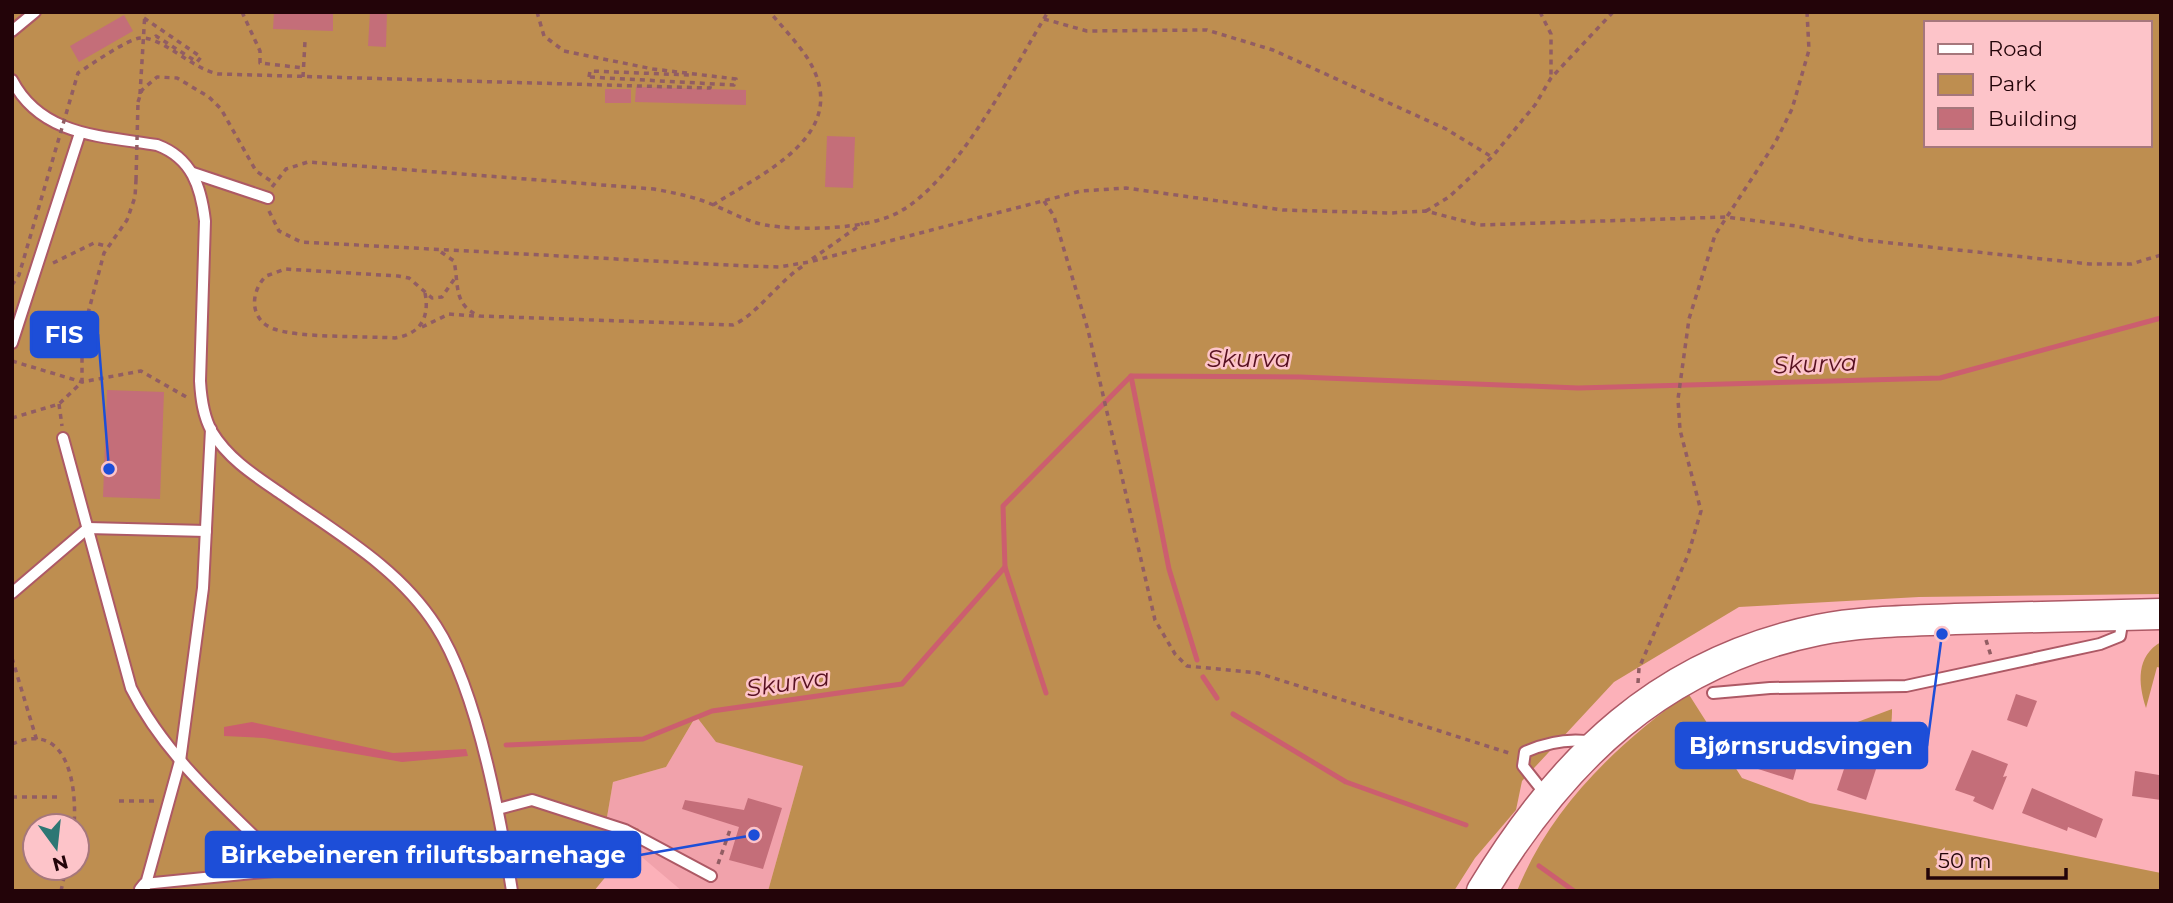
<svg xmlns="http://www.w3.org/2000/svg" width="2173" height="903" font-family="Montserrat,sans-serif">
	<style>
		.built { fill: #f1a2ab }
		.green { fill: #be8e50; fill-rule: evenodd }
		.water { fill: #cc5e6f }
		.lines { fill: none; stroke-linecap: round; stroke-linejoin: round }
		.stream { stroke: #cc5e6f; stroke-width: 5 }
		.building { fill: #c46e79 }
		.service-casing { stroke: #ad5965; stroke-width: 14 }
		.secondary-casing { stroke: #ad5965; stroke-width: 33 }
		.path { stroke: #925d63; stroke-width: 3.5; stroke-dasharray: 5 5; stroke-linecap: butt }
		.service { stroke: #fff; stroke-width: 10 }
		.secondary { stroke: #fff; stroke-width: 30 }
		.path-bridge { stroke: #925d63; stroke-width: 3.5; stroke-dasharray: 5 5; stroke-linecap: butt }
		.labels { text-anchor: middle; stroke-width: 5; stroke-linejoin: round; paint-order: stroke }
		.water-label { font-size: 24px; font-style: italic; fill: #581121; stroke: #fdc4c9 }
		.leader { fill: none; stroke: #1d4ed8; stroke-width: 2.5 }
		.callout-dot { fill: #1d4ed8; stroke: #fdc4c9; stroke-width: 2.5 }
		.callout { fill: #1d4ed8; stroke: #1d4ed8; stroke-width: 2.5 }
		.callout-label { font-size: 24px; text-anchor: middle; font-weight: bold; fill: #fff }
	</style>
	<rect width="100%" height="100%" fill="#fcb1b9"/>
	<path class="built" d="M696,716l107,50 -35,125h-86l-52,-44 9,-17 -32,-13 6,-35 53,-15z"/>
	<g class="green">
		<path d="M12,12h2149v582l-242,3 -180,10 -125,75 -92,99 -6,29 -41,48 -21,33h-686l35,-125 -87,-24 -20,-26 -30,51 -53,15 -6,35 32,12 -9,18 -36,44h-582zM1926,23h224v122h-224zM35,826h42v42h-42z"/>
		<path d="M2161,642v26l-4,-1 -11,41c-8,-25 -10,-52 15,-66z"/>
		<path d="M1688,693l54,85 68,25 351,70v18h-644c35,-86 98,-144 171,-198z"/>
		<path d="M1892,709c0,17 -2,31 -17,40l-52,-14z"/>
	</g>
	<path class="water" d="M252,722l141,31 73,-4 2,7 -66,6 -138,-24 -40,-2v-9z"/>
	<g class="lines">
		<g class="stream">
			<path d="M1131,376l38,193 28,91"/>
			<path d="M1005,567l41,126"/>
			<path d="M1203,677l14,21"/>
			<path d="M1233,714l113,68 120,43"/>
			<path d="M506,745l137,-6 69,-28 190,-27 103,-117 -2,-61 128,-130 169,1 278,11 362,-10 221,-60"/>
			<path d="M1539,866l35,25"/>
		</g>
	</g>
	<g class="building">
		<path d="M274,12h59v19l-60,-2z"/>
		<path d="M370,12h17l-1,35 -18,-1z"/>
		<path d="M124,15l9,16 -54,31 -9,-16z"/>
		<path d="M636,87l110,3v15l-111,-3z"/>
		<rect x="605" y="89" width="26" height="14"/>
		<path d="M827,136l28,1 -2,51 -28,-1z"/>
		<path d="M107,390l57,2 -4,107 -57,-2z"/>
		<path d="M2016,694l21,7 -10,26 -20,-7z"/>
		<path d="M1759,747l40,12 -6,21 -38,-12z"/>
		<path d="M1972,750l36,14 -5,13 4,-1 -14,34 -20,-9 2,-4 -20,-7z"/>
		<path d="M1847,760l29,9 -10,31 -29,-10z"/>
		<path d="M2135,771l24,4 2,25 -29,-4z"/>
		<path d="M2032,788l71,31 -7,19 -28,-11 -1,4 -45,-18z"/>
		<path d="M748,798l34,10 -19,61 -34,-9 10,-33 -57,-18 3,-9 59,10z"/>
	</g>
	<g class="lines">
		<g class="service-casing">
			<g id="service">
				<path d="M12,31l23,-19"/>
				<path d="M12,80c29,56 89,56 145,65 35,13 44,42 48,76l-5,160c1,17 3,35 12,51 17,28 45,45 71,63 54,38 117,74 153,131 41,63 64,189 76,265"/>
				<path d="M193,173l75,25"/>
				<path d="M12,343l68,-210"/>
				<path d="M63,438l68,250c36,72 101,125 157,181"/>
				<path d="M12,593l76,-65 118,3"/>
				<path d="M1713,693l57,-5 136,-2 194,-42 20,-8 3,-18"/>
				<path d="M1546,795l-23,-29 2,-14c21,-9 44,-14 67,-10"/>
				<path d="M498,809l34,-9 93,30 86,46"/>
				<path d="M140,889l4,-5 361,-36"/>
				<path d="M144,891l36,-130 23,-173 8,-159"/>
			</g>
		</g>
		<g class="secondary-casing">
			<path id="secondary" d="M1482,891c80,-132 179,-229 336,-261 44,-9 91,-9 137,-11 68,-2 137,-3 206,-5"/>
		</g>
		<g class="path">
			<path d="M242,12l18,39v12l44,5"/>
			<path d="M537,12l7,24 20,15 89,18 83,10 -2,6 -145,-8"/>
			<path d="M1540,12l11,22v42"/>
			<path d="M144,18l57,39 -4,5 -41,-26 -4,4"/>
			<path d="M1044,19l43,12 120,-1 66,20 173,79 46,28"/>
			<path d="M303,77l2,-36"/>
			<path d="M589,77l1,-6 100,4"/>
			<path d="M140,94l5,-82"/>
			<path d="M138,102l4,-12 15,-13 20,1 32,19 12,12 35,62 18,12"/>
			<path d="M272,187l14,-18 22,-7 346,27c20,4 38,7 57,15 18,7 34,17 54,21 36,6 104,5 136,-14 58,-34 111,-140 147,-199"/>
			<path d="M1044,201l10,15 34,114 67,290 20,34 12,12 71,7 254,81"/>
			<path d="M713,205c51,-33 141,-71 95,-146 -11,-17 -26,-32 -38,-47"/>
			<path d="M269,211l10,20 22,11 445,24 33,1 30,-5 272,-71 45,-3 157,22 107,3 36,-2 53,14 247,-8 70,9 67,14 227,24h41l30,-9"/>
			<path d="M1426,211l23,-14 43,-40 43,-52 16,-27 62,-66"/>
			<path d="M441,252l13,9c5,24 -1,45 26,55l253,9c24,-10 46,-45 73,-61"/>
			<path d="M812,259l51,-36"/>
			<path d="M53,263l41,-20 12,3"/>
			<path d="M425,293c5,25 -5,41 -30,45 -30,-2 -96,0 -121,-9 -25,-9 -24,-37 -8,-53l19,-7 113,7 11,2 23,20 10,-1 13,-19"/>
			<path d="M422,327l27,-13 25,2"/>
			<path d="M12,361l70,21 59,-11 47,27"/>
			<path d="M59,404l3,22"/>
			<path d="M12,418l47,-14 23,-22v-46l22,-83 23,-33 8,-23 1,-17"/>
			<path d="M1986,640l5,16"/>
			<path d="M12,658l25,83"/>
			<path d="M1638,683l1,-15 49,-113 13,-44 -21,-81 -2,-31 11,-80 26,-84 60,-92 17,-34 17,-59 -2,-38"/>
			<path d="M12,744c57,-25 65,44 62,82"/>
			<path d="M12,797h46"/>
			<path d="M119,801h37"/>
			<path d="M718,864l13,-37"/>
			<path d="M61,891l5,-23"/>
		</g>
		<use href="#service" class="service"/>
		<use href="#secondary" class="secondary"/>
		<g class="path-bridge">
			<path d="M136,180l2,-78"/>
			<path d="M12,285l7,-10 59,-202c14,-9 48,-33 62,-35 22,-2 53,32 79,36l491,14 1,-5"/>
		</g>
	</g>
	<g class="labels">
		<g class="water-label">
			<text x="1249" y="367">Skurva</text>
			<text transform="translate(1815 364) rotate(-2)" y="8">Skurva</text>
			<text transform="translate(788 683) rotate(-8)" y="8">Skurva</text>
		</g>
	</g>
	<path class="leader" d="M109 469L98 334M1942 634L1927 746M754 835L640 855"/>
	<g class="callout-dot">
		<circle cx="109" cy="469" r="7"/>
		<circle cx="1942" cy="634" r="7"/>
		<circle cx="754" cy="835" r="7"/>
	</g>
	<g class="callout">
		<rect x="31" y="312" width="67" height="45" rx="7"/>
		<rect x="1676" y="723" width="251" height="45" rx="7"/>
		<rect x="206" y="832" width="434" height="45" rx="7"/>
	</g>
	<g class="callout-label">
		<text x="64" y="343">FIS</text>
		<text x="1801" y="754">Bjørnsrudsvingen</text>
		<text x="423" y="863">Birkebeineren friluftsbarnehage</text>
	</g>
	<rect width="2173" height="903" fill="none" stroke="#230409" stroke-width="28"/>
	<rect x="1924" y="21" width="228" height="126" fill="#fdc4c9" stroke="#a6777c" stroke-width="2"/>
	<rect x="1938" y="44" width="35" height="10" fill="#ffffff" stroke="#a6777c" stroke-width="2"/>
	<text x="1988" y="56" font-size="21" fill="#230409">Road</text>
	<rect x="1938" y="74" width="35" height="21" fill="#be8e50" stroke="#a6777c" stroke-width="2"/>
	<text x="1988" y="91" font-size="21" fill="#230409">Park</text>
	<rect x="1938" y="108" width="35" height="21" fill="#c46e79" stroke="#a6777c" stroke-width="2"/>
	<text x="1988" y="126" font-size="21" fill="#230409">Building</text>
	<g transform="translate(56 847) rotate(165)"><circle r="33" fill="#fdc4c9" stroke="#a6777c" stroke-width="2"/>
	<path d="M0-5L12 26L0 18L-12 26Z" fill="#2d7774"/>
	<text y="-10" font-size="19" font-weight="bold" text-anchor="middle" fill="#230409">N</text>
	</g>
	<path d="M1928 868v10h138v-10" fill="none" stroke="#230409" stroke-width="3.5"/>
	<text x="1938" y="868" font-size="21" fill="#230409" stroke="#fdc4c9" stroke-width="5" paint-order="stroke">50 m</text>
</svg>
